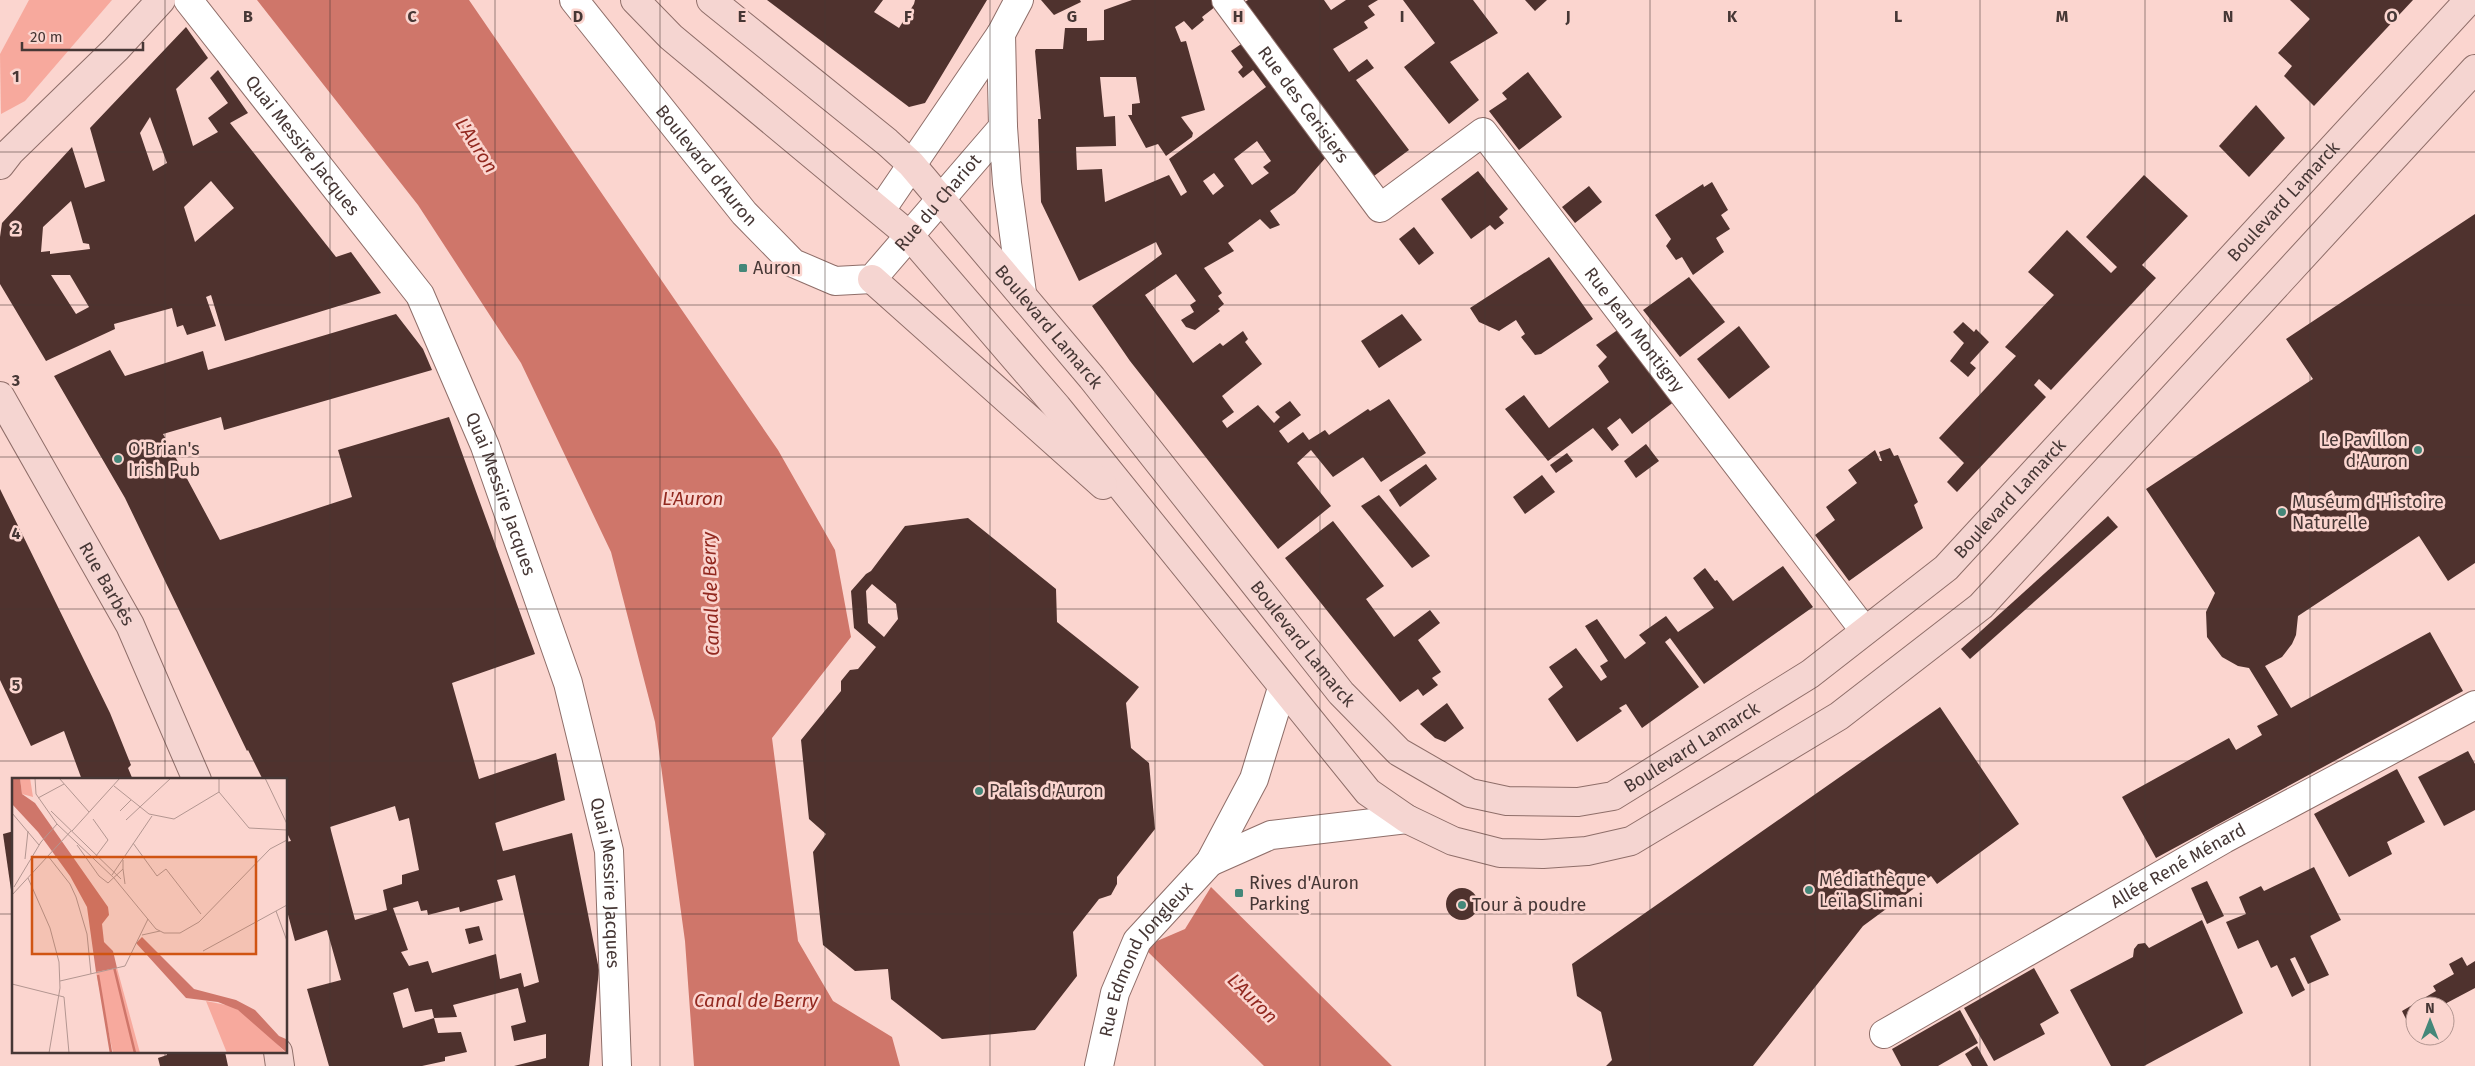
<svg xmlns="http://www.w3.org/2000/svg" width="2475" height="1066" font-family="'Fira Sans',sans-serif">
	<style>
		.green { fill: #f7a99d }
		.water { fill: #cf766a }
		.building { fill: #4f322e; fill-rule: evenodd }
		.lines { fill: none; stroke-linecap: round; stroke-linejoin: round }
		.street-casing { stroke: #8f6e69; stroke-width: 30 }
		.secondary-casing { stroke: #8f6e69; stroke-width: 30 }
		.street { stroke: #fff; stroke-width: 28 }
		.secondary { stroke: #f5d5d1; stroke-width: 28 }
		.grid { fill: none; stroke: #463735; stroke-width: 1; stroke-opacity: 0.55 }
		.poi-dot { fill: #448779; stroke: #fbd5cf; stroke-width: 2 }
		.labels { text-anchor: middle; stroke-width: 5; stroke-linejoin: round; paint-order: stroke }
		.street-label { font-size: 18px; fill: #463735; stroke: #fbd5cf }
		.poi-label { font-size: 18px; fill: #463735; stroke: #fbd5cf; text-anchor: start }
		.water-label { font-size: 19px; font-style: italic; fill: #92281f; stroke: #fbd5cf }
		.inset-river { fill: none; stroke: #cf766a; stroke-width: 2.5 }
		.inset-road { fill: none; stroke: #b39691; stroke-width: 1 }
		.view { fill: #d05412; fill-opacity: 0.15; stroke: #d05412; stroke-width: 2.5 }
		.inset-edge { fill: none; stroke: #463735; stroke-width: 2.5 }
		.grid-label { font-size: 16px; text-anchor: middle; font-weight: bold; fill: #463735; stroke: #fbd5cf; stroke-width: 5; stroke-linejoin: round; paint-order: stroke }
	</style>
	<rect width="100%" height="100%" fill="#fbd5cf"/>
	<path class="green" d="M29,0h83l-87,101 -24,13 -1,-60z"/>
	<g class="water">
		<path d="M257,0h212l309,450 57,100 16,87 -79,101 26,203 35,60 59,36 8,29h-206l-9,-125 -30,-219 -44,-170 -90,-189 -103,-158z"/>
		<path d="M1211,887l181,179h-128l-121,-119 42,-18z"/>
	</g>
	<g class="building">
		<path d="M767,0h116l-9,12 25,16 15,-24 1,-4h72l-62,103 -16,4z"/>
		<path d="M1041,0h39l1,2 -27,13z"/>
		<path d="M1132,0h86l2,3 -18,14 2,3 -12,10 -8,-9 -9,6 6,15 5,-1 19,69 -24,7 12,16 -1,4 -26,19 -8,-12 -12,4 -18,-33h4v-11l8,-1 -4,-26h-36l4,40 11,-1 1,30 -40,1 1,23 25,-1 3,33 64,-27 12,21 6,-4 -18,-33 97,-72 -13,-17 -10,8 -5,-6 5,-5 -12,-16 16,-11 80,116 -32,37 -25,18 10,14 -10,4 -10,-10 -32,24 6,8 -30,17 18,25 -4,3 6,8 -6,5 2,2 -25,19 -9,-3 -5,-7 13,-8 -4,-7 6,-4 -20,-27 -31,21 48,68 27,-20 3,3 20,-15 5,8 -3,3 17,22 -40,32 12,16 -12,9 5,7 31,-23 16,18 6,-6 -5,-5 15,-11 11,14 -22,16 9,12 15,-11 6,8 16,-10 4,5 39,-26 2,2 19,-12 37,54 -45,29 -18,-25 -30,20 -22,-27 -14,13 34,43 -53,43 -148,-188 -38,-55 70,-52 -6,-12 -77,39 -38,-79 -3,-83h3l-6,-68 1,-2h27l2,-21h22v13l17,-1v-30zM1257,141l14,20 -8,6 6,6 -17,12 -18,-26zM1214,173l10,13 -11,9 -10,-14z"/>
		<path d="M1248,0h76l7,10 15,-10h32l-10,6 7,9 -11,7 4,6 -35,21 16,23 18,-13 7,9 -18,12 53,70 -35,26 -129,-174z"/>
		<path d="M1403,0h70l25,33 -48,29 29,38 -30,24 -45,-57 31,-24z"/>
		<path d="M1525,0h22l-12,11z"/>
		<path d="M2290,0h123l-99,106 -30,-30 8,-10 -14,-13 32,-34z"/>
		<path d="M186,27l22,31 -32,31 17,57 25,-14 -10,-14 20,-15 -18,-25 8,-8 30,43 -18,10 106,134 15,-5 30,41 -156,48 -14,-46 -5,2 10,29 -29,9 -4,-10 -6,2 -5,-19 -58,16 1,5 -69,32 -46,-77v-47l2,-14 70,-76 13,41 20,-7 -15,-53zM150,117l17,46 -14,8 -13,-38zM211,181l23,27 -39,34 -11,-35zM71,201l12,42 6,1 1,5 -40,5v-3l-9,1 2,-25zM51,275h19l19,32 -13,7z"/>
		<path d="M1528,72l34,45 -43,33 -30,-39 18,-12 -5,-6z"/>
		<path d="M2256,105l29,33 -36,39 -30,-31z"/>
		<path d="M1478,171l30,38 -9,8 5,6 -9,7 -5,-5 -19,14 -30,-40z"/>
		<path d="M2144,175l44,41 -46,49 14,13 -105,112 -12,-11 -5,6 12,12 -89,95 -10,-10 17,-19 -25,-25 77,-82 -11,-9 49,-52 -26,-23 39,-42 44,43 6,-6 -31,-30z"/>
		<path d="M1712,182l16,28 -7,5 9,14 -14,9 8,14 -31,23 -11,-18 -6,3 -10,-14 5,-7 -16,-24 48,-31 1,3z"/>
		<path d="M1589,186l13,16 -27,21 -13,-16z"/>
		<path d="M2475,214v349l-27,18 -29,-45 -121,80 -2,19 -4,9 -10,13 -17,9 26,42 139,-76 33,59 -307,167 -34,-61 107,-59 7,12 26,-15 -5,-9 21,-11 -29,-47 -11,-2 -16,-9 -15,-20 -1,-25 9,-19 -69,-104 167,-110 -27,-40z"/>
		<path d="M1414,227l20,26 -15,12 -20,-26z"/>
		<path d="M1549,257l44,62 -52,35 -6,1 -14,-18 4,-3 -9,-14 -17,11 -20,-9 -9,-14z"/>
		<path d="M1689,277l36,45 -45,35 -37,-47z"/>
		<path d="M396,314l27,35 9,21 -208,60 -3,-13 -58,17 57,106 132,-43 -14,-47 111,-33 86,237 -83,29 27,96 77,-26 9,47 -70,23 8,28 69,-18 27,137 -10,96h-75l32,-8v-24l-32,7 -3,-15 15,-4 -8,-34 -65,17 4,12 -23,1 -2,-9 -17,3 -7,-24 -15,5 10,35 31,-10 4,15 23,-1 6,20 -22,5v4l-23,5h-93l-22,-77 34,-9 -14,-50 -32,11 -9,-34v-65l5,-1 -5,-10v-51h-23l-15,-30 -1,1 -122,-253 -71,-122 56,-26 15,26 78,-25 5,19zM395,806l4,15 10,-3 10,52 -17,5v9l-19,6 4,20 -32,10 -25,-93zM515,875l24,107 -15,5 -3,-14 -21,6 -4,-25 -64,19 -4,-12 -19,5 -8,-14 7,-2 -15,-42 25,-7 3,10 6,-1 1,5 31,-8 1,5 43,-12 -6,-20z"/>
		<path d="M1402,314l20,26 -43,28 -18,-27z"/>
		<path d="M1963,322l11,10 2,-3 13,13 -19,21 6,5 -8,9 -18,-16 14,-18 -11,-11z"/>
		<path d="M1739,326l31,41 -41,32 -32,-40z"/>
		<path d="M1619,329l56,72 -43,33 -12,-16 -13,10 12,17 -7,6 -19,-23 -45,33 -43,-52 19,-14 25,33 60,-46 -11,-16 9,-9 -11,-12z"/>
		<path d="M1646,444l13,17 -23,17 -12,-17z"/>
		<path d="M1890,448l4,8 4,-1 20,47 -4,3 9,23 -74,53 -34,-46 20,-15 -9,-13 31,-24 -9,-13 27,-20 5,11h2l-3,-9z"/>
		<path d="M1567,453l6,8 -17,12 -6,-8z"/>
		<path d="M1426,464l11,15 -37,28 -11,-17z"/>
		<path d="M1542,475l13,17 -30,22 -12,-17z"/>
		<path d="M0,489l110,224 21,52 -3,3 5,12h-51l-18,-49 -33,15 -31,-66z"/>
		<path d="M1379,495l51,61 -18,12 -51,-62z"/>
		<path d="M2108,516l10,11 -148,132 -9,-10z"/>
		<path d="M968,518l88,71 1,33 82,65 -13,16 5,45 18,15 6,66 -38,48v7l-6,11 -12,4 -26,33 4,44 -42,54 -93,9 -51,-40 -3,-30 -33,2 -32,-26 -10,-93 13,-18 -17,-15 -8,-79 40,-49v-10l9,-11 8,-1 18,-22 -22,-19 -3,-37 15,-17 5,-3 34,-45zM872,584l24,20 2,15 -14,18 -16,-14 -2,-32z"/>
		<path d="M1333,521l51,65 -18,13 28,38 36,-27 10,13 -22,17 23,32 -9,6 6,7 -15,11 -5,-7 -18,13 -115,-144z"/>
		<path d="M1783,566l30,41 -109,77 -34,-46 -5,4 34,45 -57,41 -16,-24 -7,4 3,3 -45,31 -29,-43 15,-12 -14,-20 27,-19 25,33 6,-4 -7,-11 8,-5 -23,-35 12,-7 28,40 21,-16 -7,-8 27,-19 12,16 36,-24 -21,-30 12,-10 10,13 2,-1 16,21z"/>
		<path d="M1447,703l17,25 -19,14 -10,-4 -15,-14z"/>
		<path d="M1940,707l79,117 -82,60 -6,-8 -68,50 -110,140h-147l6,-6 -11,-48 -24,-16 -5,-32z"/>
		<path d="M2468,751l7,13v46l-31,16 -26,-49z"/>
		<path d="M2397,769l28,53 -38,20 5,12 -43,23 -35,-63z"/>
		<path d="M14,831v66h-2l-9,-63z"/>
		<path d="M2314,867l27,53 -31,16 19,39 -21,9 -13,-27 -5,2 15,31 -13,7 -15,-32 -6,3 -13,-28 -20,9 -12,-27 20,-8 -7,-17 22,-11 3,5z"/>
		<path d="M2207,881l17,35 -17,8 -16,-36z"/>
		<circle cx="1462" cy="904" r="16"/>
		<path d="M2202,920l41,93 -99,53h-33l-41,-76 63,-33 1,-8 4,-5 7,-1 4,5z"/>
		<path d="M479,926l4,14 -14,4 -4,-15z"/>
		<path d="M2462,957l5,9 8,-5v27l-34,18h-26v13l-7,4 -6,-12 34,-20 -3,-5 21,-12 -5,-10z"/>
		<path d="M2034,968l25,45 -19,11 5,10 -51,27 -30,-53z"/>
		<path d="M1960,1010l18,33 -40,23h-37l-9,-17z"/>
		<path d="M1977,1046l11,20h-16l-7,-12z"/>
		<path d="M166,1052h59l3,14h-68l-2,-8 9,-3z"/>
	</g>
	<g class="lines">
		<g class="street-casing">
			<g id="street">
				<path id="s1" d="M188,0l232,295 65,151 83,237 41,168 8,215"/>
				<path id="s2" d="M574,0l170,213 49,50 42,18 37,-2 131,-152 -2,-93"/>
				<path id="s3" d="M1226,0l154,208 103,-76 381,498"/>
				<path d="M1003,127l4,56 15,110"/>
				<path d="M881,210l120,-176 18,-34"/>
				<path d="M1210,862l61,-27 136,-16"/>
				<path id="s4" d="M1884,1034l340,-195 251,-134"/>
				<path id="s5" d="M1099,1066l16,-73 22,-52 73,-79 44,-83 28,-91"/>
			</g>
		</g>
		<g class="secondary-casing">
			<g id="secondary">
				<path d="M635,0l36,37 238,198 148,172 311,385 39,27 46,22 47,12 43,1 44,-3 44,-10 208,-125 142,-110 494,-537"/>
				<path id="s6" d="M711,0l176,142 24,22 181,214 249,315 58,59 71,41 37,8 71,1 35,-6 197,-122 136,-106 523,-568"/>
				<path d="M0,165l10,-13 106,-103 45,-49"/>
				<path d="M872,279l231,206"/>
				<path id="s7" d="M0,396l130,229 67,155"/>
				<path d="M278,1052l2,14"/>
			</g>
		</g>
		<use href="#street" class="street"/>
		<use href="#secondary" class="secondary"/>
	</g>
	<path class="grid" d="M165,0v780M330,0v1066M495,0v1066M660,0v1066M825,0v1066M990,0v1066M1155,0v1066M1320,0v1066M1485,0v1066M1650,0v1066M1815,0v1066M1980,0v1066M2145,0v1066M2310,0v1066M0,152h2475M0,305h2475M0,457h2475M0,609h2475M0,761h2475M0,914h14M286,914h2189M165,1052v14"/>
	<g class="poi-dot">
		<rect x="738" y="263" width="10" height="10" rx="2.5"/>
		<circle cx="2418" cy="450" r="5"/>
		<circle cx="118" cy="459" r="5"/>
		<circle cx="2282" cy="512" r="5"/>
		<circle cx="979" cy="791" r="5"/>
		<circle cx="1809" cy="890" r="5"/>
		<rect x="1234" y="888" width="10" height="10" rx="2.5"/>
		<circle cx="1462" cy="905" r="5"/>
	</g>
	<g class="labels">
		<g class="street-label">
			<text dy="6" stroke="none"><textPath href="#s3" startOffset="130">Rue des Cerisiers</textPath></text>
			<text dy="6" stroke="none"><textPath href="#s1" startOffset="185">Quai Messire Jacques</textPath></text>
			<text dy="6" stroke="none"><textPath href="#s2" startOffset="212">Boulevard d'Auron</textPath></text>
			<text dy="6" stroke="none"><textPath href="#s6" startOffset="2152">Boulevard Lamarck</textPath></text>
			<text dy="6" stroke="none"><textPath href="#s2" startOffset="526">Rue du Chariot</textPath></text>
			<text dy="6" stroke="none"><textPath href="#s6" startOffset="472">Boulevard Lamarck</textPath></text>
			<text dy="6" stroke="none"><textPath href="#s3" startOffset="636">Rue Jean Montigny</textPath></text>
			<text dy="6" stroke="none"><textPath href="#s1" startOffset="590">Quai Messire Jacques</textPath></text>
			<text dy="6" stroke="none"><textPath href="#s6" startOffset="1748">Boulevard Lamarck</textPath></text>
			<text dy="6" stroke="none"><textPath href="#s7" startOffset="216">Rue Barbès</textPath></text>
			<text dy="6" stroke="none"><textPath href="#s6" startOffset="878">Boulevard Lamarck</textPath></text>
			<text dy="6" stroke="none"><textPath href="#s6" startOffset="1342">Boulevard Lamarck</textPath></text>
			<text dy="6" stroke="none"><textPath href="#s4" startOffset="339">Allée René Ménard</textPath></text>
			<text dy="6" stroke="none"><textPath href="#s1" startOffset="995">Quai Messire Jacques</textPath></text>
			<text dy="6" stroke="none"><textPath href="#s5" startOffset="119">Rue Edmond Jongleux</textPath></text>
		</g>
		<g class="poi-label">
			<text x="753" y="274">Auron</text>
			<text x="2408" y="446" text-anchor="end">Le Pavillon<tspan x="2408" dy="21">d'Auron</tspan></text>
			<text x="128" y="455">O'Brian's<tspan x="128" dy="21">Irish Pub</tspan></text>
			<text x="2292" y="508">Muséum d'Histoire<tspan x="2292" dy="21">Naturelle</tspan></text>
			<text x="989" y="797">Palais d'Auron</text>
			<text x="1819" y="886">Médiathèque<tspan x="1819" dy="21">Leïla Slimani</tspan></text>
			<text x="1249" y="889">Rives d'Auron<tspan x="1249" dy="21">Parking</tspan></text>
			<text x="1472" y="911">Tour à poudre</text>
		</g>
		<g class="water-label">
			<text transform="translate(477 145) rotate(57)" y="7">L'Auron</text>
			<text x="693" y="505">L'Auron</text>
			<text transform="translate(710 594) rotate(-92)" y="7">Canal de Berry</text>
			<text transform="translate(1253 998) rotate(45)" y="7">L'Auron</text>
			<text x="756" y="1007">Canal de Berry</text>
		</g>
	</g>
	<g transform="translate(12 778)">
		<rect width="275" height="275" fill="#fbd5cf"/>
		<path d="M8,0h10l3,19 -11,-3zM105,190l23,85h-27l-17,-81zM194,223l25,5 18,10 37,37h-59z" fill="#f7a99d"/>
		<path d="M0,0h8l2,16 13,9 73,104 1,8 -7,9 2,18 9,9 4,17 -21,4 -9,-65 -17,-31 -32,-44 -26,-28zM130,159l52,52 42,11 19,10 24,26 7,3 1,14 -49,-43 -20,-8 -32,-4 -50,-55z" fill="#cf766a"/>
		<path class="inset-river" d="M101,185l22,90M86,197l13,78"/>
		<path class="inset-road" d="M23,0l1,16 21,30 57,54 42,51 8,4h16l19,-11 71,-73 17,-9M47,0l30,34M253,0l22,46M102,8l35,28 25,5 45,-27v-14M207,14l30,36 38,2M26,20l26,-14M39,33l70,68M108,33l11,-11M0,35l27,32M81,41l15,21 -12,16M114,42l45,-42M60,53l48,-53M121,65l24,33 9,-7 35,45M65,67l22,31 9,7 15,-14v-9M36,78l22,28 6,13 11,37 4,40M13,81l3,-28M111,91l2,15M100,97l40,-59M16,100l22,50 9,34 1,26 -11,65M2,109l27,-45 16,-18M0,117l59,-64M264,133l11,30M130,157l18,-4M191,173l84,-46M48,203l65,-15 23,-47M0,206l52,13 5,56"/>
		<path class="view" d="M20,79h224v97h-224z"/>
		<rect width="275" height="275" class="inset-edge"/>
	</g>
	<g class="grid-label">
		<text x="248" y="22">B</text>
		<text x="412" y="22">C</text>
		<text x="578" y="22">D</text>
		<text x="742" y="22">E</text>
		<text x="908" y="22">F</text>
		<text x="1072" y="22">G</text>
		<text x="1238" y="22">H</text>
		<text x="1402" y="22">I</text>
		<text x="1568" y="22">J</text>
		<text x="1732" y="22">K</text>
		<text x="1898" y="22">L</text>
		<text x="2062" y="22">M</text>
		<text x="2228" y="22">N</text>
		<text x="2392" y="22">O</text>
		<text x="16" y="82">1</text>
		<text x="16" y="234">2</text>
		<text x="16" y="386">3</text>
		<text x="16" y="539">4</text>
		<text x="16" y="691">5</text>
	</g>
	<g transform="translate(2430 1021)"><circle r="24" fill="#fbd5cf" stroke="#b39691"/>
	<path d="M0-4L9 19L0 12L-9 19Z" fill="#448779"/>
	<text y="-8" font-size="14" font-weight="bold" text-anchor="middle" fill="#463735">N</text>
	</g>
	<path d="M22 42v8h121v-8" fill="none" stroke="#463735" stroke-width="2.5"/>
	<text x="30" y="42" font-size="15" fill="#463735" stroke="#fbd5cf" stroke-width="4" paint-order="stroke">20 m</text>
</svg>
